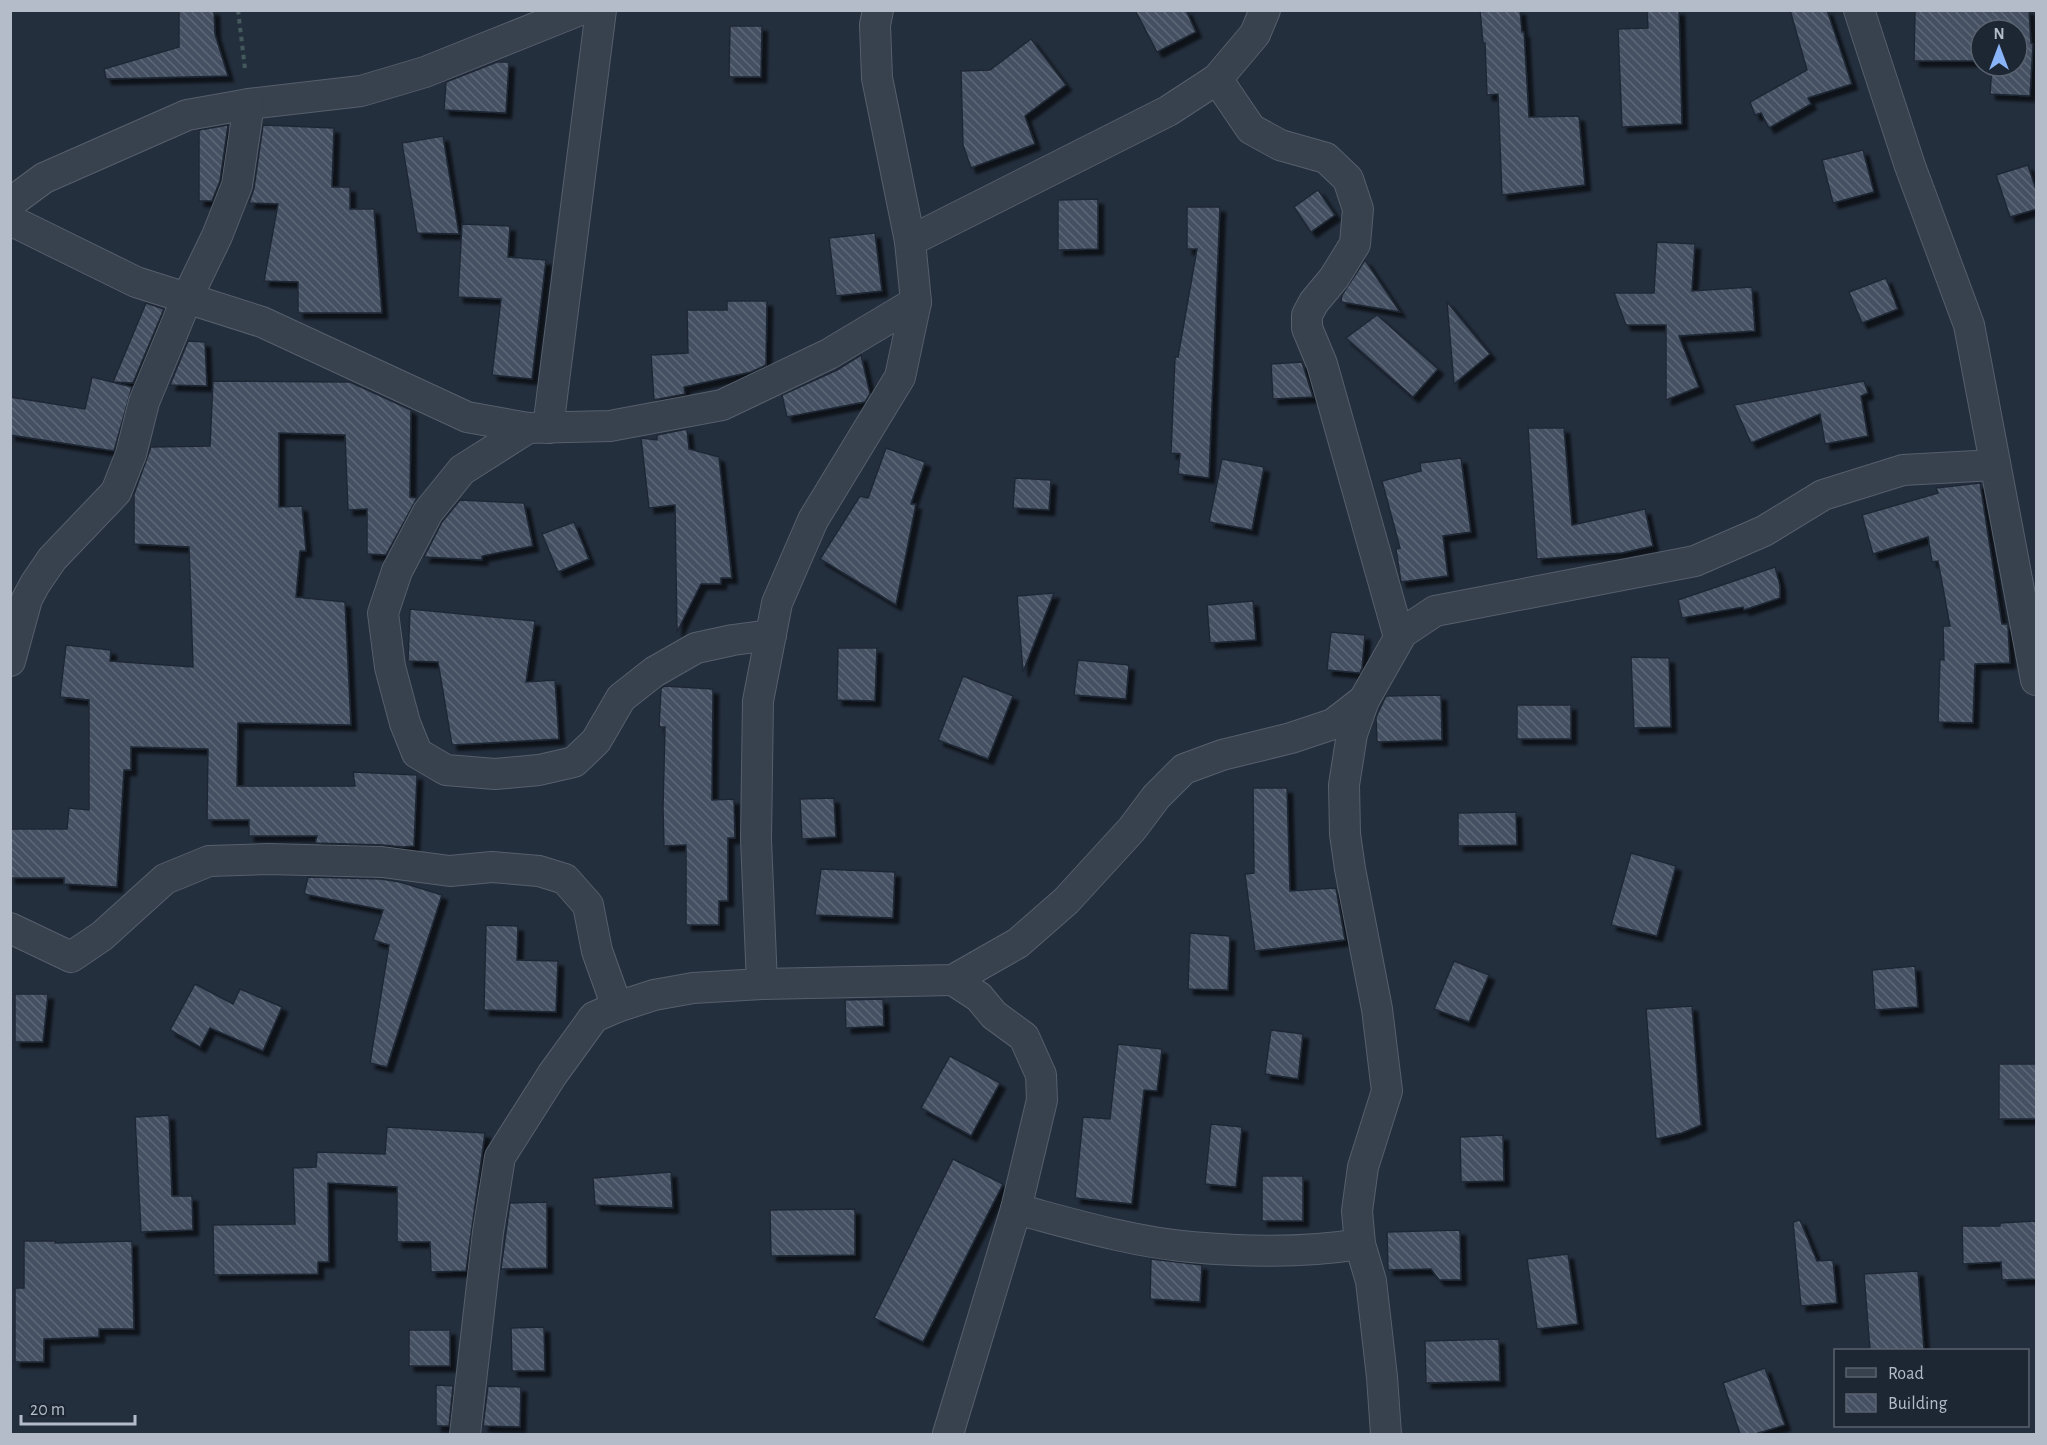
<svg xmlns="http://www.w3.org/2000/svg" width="2047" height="1445" font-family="'Alegreya Sans',sans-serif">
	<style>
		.building { fill: url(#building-back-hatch); stroke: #1f2835; stroke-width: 1.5; filter: url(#shadow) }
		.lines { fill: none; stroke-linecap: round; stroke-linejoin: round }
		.street-casing { stroke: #565f6c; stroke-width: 32 }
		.path { stroke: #44595c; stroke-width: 4; stroke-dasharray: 4.5 4.5; stroke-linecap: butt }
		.street { stroke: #38414e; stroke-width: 30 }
	</style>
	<defs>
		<pattern id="building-back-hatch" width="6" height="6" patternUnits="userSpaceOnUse" patternTransform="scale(1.5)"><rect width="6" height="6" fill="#455162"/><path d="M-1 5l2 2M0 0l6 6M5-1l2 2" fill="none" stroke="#5d6877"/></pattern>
		<filter id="shadow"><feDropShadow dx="5.5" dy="5.5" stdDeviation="1.5" flood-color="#0009"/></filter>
	</defs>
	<rect width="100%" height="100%" fill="#242f3e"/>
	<g class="building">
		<path d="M179,10h35l1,24 13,42 -122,3 -2,-10 75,-22z"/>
		<path d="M1135,10h51l10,22 -39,20z"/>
		<path d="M1480,10h40l2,22h2l5,85 50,-1 6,69 -83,10 -4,-101 -11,1 -2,-52h-2z"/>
		<path d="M1647,10h32l3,114 -60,3 -4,-98 30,-1z"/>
		<path d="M1790,10h37l25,74 -44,14 3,6 -42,24 -8,-15 -6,2 -5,-13 57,-32z"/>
		<path d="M1915,10h114l2,33 2,1 -3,52 -40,-2 2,-28h25v-36h-36v31h-67z"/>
		<path d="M730,26h32l-1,51h-32z"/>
		<path d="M1031,39l35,46 -41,31 10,28 -64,24 -8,-23 -2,-74 29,-1z"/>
		<path d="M497,62h12l-3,51 -62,-3 2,-28z"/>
		<path d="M228,125l-8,56 -8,20h-13v-71z"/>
		<path d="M263,125l71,3 -2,59h18v22h24l8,104h-84v-31l-34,-1 14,-77 -29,-1 5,-15z"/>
		<path d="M443,136l16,98 -42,-1 -15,-90z"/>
		<path d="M1863,150l11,42 -41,11 -11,-43z"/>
		<path d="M2028,165l9,28v16l-27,8 -14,-42z"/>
		<path d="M1318,190l17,25 -24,17 -17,-25z"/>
		<path d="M1098,199v50l-40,1v-50z"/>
		<path d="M1187,207h33l-11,271 -31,-4 2,-20 -9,-1 4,-96h3l19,-108h-10z"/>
		<path d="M462,224l48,2 -2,31 38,3 -14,119 -40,-4 9,-76 -43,-2z"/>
		<path d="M875,233l7,58 -46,5 -7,-58z"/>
		<path d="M1657,242l38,2 -3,47 60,-4 3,44 -76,5 20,51 -33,13v-75h-40l-12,-32h40z"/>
		<path d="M1365,260l35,52 -59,-10 1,-7z"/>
		<path d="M1886,278l12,31 -36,14 -13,-31z"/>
		<path d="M727,301h40l-1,64 -15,7 -67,15 1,7 -31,6 -3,-45 37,-2 -1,-43h40z"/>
		<path d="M1447,302l43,52 -36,30z"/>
		<path d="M146,303l18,6 -31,74 -20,-1z"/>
		<path d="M1377,315l61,54 -25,28 -67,-59z"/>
		<path d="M188,341l17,1 2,44 -37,-1z"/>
		<path d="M861,355l9,39 -5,8 -78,15 -5,-22 55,-25z"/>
		<path d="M1302,362l11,35 -40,2 -2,-35z"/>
		<path d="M92,377l40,10 -18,64 -104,-16v-38l75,12z"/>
		<path d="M213,381l137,1 61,28 -1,87 7,1 -31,57 -19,-1v-45l-19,1 -3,-75 -66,-2v74l23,-1 4,45h-6l-4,46 49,5 6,123 -113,-2 -1,63h118l-2,-14 64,3 -3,71 -11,1 -20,-2 -68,-2 2,-7h-68v-16h-42l1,-71 -77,-2v23h-7l-7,117 -53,-3v-6h-54v-49h57l2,-21 20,2v-110l-29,-3 6,-52 45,5 -1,11 83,6 -4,-120 -55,-3v-50l17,-47 59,-1z"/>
		<path d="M1864,381l4,12 -7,3 7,40 -43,8 -5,-30 -69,29 -17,-38z"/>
		<path d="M1528,428h36l8,97 73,-16 8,37 -31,7 -85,6z"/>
		<path d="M687,429l2,20 30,8 13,121h-11v6h-20l-24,48 -2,-127 -26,3 -8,-70 16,2v-5z"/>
		<path d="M886,448l39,14 -14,42h5l-20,101 -76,-46 40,-63 8,2z"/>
		<path d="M1461,458l10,74 -28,4 5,40 -47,6 -5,-33 4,-1 -18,-67 39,-10 -1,-8z"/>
		<path d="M1222,459l42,8 -12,63 -43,-8z"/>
		<path d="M1015,478l36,2 -2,30 -36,-2z"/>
		<path d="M1980,483l22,141h6v3l2,36 -35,1 -2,59 -35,-1 2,-63 4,1 -1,-34h7l-12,-65 -6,1 -4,-25 -55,17 -11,-39 76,-22 -2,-5z"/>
		<path d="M460,500l64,3 9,43 -51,10v4l-58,-3 18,-35z"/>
		<path d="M574,522l15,37 -31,13 -16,-38z"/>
		<path d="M1775,567l5,18v13l-36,12 -1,-3 -61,11 -4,-18z"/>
		<path d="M1054,593l-31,79 -6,-76z"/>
		<path d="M1253,601l3,39 -46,3 -3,-38z"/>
		<path d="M410,609l125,12 -9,61 29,-2 4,59 -107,6 -14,-83 -30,-1z"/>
		<path d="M1331,632l34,3 -3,33 -2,5 -33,-3z"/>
		<path d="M838,648h39l-2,53 -38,-1z"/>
		<path d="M1631,657l38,1 2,69 -37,1z"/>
		<path d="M1078,660l51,5 -3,34 -52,-4z"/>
		<path d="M963,676l50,20 -25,63 -50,-19z"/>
		<path d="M664,686l49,3 -1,111 22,-1 1,39h-7v63h-9v24h-33v-80l-22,1 -1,-38 2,-81h-6l2,-38z"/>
		<path d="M1441,695l1,45 -65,2 -1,-25 10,-21z"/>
		<rect x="1517" y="705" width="54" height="34"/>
		<path d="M1253,788h34l3,103 46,-3 9,52 -90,11 -10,-77 9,-1z"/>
		<path d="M834,798l2,39 -34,2 -2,-40z"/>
		<path d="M1516,812l1,33 -59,1v-33z"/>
		<path d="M1631,853l45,13 -19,70 -46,-11z"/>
		<path d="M821,869l74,3 -2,46 -78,-3z"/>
		<path d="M308,877l73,2 19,3 42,13 -55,172 -17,-4 19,-118 -16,-5 10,-30 -79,-16z"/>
		<path d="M486,925l32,1 -1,34 41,1 -2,51 -72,-2z"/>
		<path d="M1190,933l40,3 -2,54 -40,-1z"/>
		<path d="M1454,961l35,14 -20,47 -35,-13z"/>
		<path d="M1915,966l3,41 -43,3 -3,-40z"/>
		<path d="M195,984l38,20 7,-15 42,18 -19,44 -53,-23 -10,19 -30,-17z"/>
		<path d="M15,994h33l-5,48h-28z"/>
		<path d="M883,999l1,27 -38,2 -1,-28z"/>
		<path d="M1692,1006l9,119 -19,8 -26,6 -10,-130z"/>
		<path d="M1271,1030l32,4 -5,45 -33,-5z"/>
		<path d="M1118,1044l44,5 -5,42 -13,-1 -12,114 -57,-6 8,-81 27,2z"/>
		<path d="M950,1056l50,27 -29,53 -50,-28z"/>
		<rect x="1999" y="1064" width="38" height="55"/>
		<path d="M169,1115l3,81h20l1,34 -52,2 -6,-115z"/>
		<path d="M1211,1124l31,3 -6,60 -31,-3z"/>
		<path d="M387,1127l98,6 -19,138 -35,1 -1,-30h-33v-55l-69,-4 1,79h-11v12l-104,1 -1,-50 82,-1 -2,-56 23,-1 1,-15 68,2z"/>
		<path d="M1503,1135l1,46 -43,1 -1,-45z"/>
		<path d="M953,1159l50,25 -80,158 -49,-24z"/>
		<path d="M671,1172l2,36 -78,-3 -2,-27z"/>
		<rect x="1262" y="1176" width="41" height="45"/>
		<path d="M547,1202v66l-46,1 9,-66z"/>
		<path d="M855,1209v46l-84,1 -1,-46z"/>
		<path d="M1800,1220l17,41 16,-1 4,43 -36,3 -8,-84z"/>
		<path d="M2037,1221v58l-35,1 -1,-18 -38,2 -1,-38h38v-3z"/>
		<path d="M1460,1230l1,50h-22l-8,-11 -43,1 -1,-38z"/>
		<path d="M24,1241h31v2l77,-2 2,88h-35v8l-55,2v23h-29v-74h9z"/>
		<path d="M1568,1254l10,70 -41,5 -10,-70z"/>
		<path d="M1151,1259l51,6 -2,37 -50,-3z"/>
		<path d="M1918,1271l6,79h-54l-6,-76z"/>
		<path d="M544,1327l1,44h-33l-1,-43z"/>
		<rect x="409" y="1330" width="41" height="36"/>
		<path d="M1499,1339l1,42 -74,2 -1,-42z"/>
		<path d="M1765,1368l20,57 -30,9h-15l-17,-51z"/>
		<path d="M436,1385l17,1 -4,40h-13z"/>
		<path d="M488,1386l33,1 -1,40 -37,-1z"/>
	</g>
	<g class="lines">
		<g class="street-casing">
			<g id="street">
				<path d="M1859,10l51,156 59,159 67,355"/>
				<path d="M1217,79l34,50 29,16 46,13 22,21 10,30 -3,35 -21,34 -20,24 -7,13v13l15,36 77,273"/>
				<path d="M10,203l34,-25 143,-63 62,-11 112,-13 64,-19 155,-62"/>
				<path d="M10,220l126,62 126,40 205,95 61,11 82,-2 112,-21 107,-51 87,-52 -6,-61 -33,-163 -2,-53 3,-15"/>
				<path d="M910,241l258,-130 49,-32 38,-45 10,-24"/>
				<path d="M528,428l-66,42 -34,42 -31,59 -14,42 7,54 15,56 12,30 29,17 49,4 44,-4 35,-8 22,-21 25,-43 33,-26 42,-24 37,-8 38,-5"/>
				<path d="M548,428l53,-418"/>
				<path d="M10,661l17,-62 8,-15 17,-25 64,-67 15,-38 13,-52 43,-104 30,-62 20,-51 12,-81"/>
				<path d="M1364,700l-12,34 -8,51 1,49 5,35 27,140 10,82 -24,76 -6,44 3,33 11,37 11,96 4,57"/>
				<path d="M10,928l61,29 31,-21 63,-57 44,-18 59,-2 114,3 68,9 42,-4 47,4 26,8 23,26 9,46 20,56"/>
				<path d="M762,984l-6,-145 2,-138 19,-98 36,-83 87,-143 16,-75"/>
				<path d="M1016,1209c57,15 116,33 175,38 55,5 114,6 169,-3"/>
				<path d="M465,1434l23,-202 12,-75 52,-82 42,-58 23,-10 37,-12 39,-7 69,-4 191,-4 65,-37 48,-42 66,-72 24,-32 28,-28 38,-14 69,-17 42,-14 31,-24 38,-67 33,-22 260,-50 69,-30 59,-36 80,-25 91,-5"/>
				<path d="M948,1434l68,-225 26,-109 -1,-25 -17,-38 -30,-22 -15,-18 -26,-17"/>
			</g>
		</g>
		<path class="path" d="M238,10l7,59"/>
		<use href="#street" class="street"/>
	</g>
	<rect width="2047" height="1445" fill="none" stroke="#b4bcc9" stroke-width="24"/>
	<rect x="1834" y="1349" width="195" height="78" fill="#1d2633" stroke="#59626f" stroke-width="1.5"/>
	<rect x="1846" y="1368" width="30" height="9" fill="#38414e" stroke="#59626f" stroke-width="1.5"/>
	<text x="1888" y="1379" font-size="18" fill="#b4bcc9">Road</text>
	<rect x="1846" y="1394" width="30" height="18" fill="url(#building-back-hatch)" stroke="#59626f" stroke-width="1.5"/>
	<text x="1888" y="1409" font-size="18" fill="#b4bcc9">Building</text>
	<g transform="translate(1999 48)"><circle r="28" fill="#1d2633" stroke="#59626f" stroke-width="1.5"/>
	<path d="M0-4.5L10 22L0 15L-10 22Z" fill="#8ab4f8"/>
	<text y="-9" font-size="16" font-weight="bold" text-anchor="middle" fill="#b4bcc9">N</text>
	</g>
	<path d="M21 1415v9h114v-9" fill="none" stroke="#b4bcc9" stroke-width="3"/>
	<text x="30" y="1415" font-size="18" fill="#b4bcc9" stroke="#1d2633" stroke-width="4.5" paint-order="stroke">20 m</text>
</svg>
